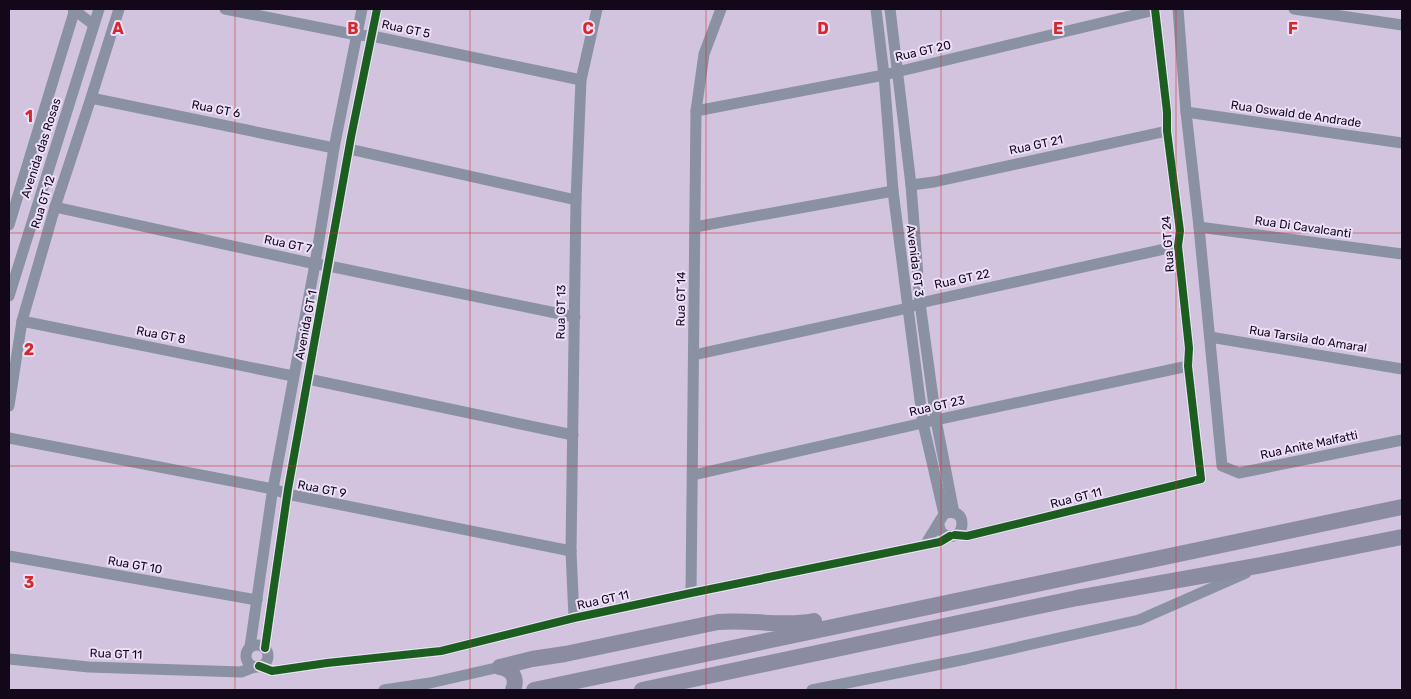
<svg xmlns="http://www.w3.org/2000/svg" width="1411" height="699" font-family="Rubik,sans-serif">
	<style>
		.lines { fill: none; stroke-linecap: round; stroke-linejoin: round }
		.minor { stroke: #8991a3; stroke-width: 11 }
		.highway { stroke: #8b8ca2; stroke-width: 16 }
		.cycleway-casing { stroke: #ecdff8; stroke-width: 11 }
		.cycleway { stroke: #1b5e20; stroke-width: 8 }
		.grid { fill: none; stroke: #d62828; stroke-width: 1; stroke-opacity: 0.55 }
		.labels { text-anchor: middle; stroke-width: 4; stroke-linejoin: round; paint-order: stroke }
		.street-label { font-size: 12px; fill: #120819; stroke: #ecdff8 }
		.grid-label { font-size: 16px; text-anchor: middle; font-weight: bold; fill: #d62828; stroke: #ecdff8; stroke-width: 4; stroke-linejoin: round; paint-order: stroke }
	</style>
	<rect width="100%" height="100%" fill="#d2c3de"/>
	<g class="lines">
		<g class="minor">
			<path d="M73,9l21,16"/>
			<path d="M225,9l132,26 15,1 209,44"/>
			<path d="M876,9l8,66 9,116 15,117 15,115 21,91"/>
			<path d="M890,9l21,176 9,118 16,117 18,93"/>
			<path d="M1178,9l8,103 13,115 23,239 17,7 163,-33"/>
			<path d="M1294,9l108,16"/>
			<path d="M91,98l243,50"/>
			<path d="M696,111l188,-36 271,-65"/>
			<path d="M1186,112l216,31"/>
			<path d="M349,149l227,51"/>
			<path d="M911,185l23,-3 233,-51"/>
			<path d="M55,207l260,57 14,2 246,51"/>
			<path d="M9,225l66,-216"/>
			<path d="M695,227l198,-36"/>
			<path d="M1199,227l203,27"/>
			<path d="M9,296l90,-287"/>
			<path d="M22,321l271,55"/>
			<path d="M1210,337l192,32"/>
			<path d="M694,355l214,-47 12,-5 258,-57"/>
			<path d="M308,379l265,56"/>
			<path d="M9,406l13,-85 33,-114 36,-109 28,-89"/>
			<path d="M9,438l264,51 14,5 284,57"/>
			<path d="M693,475l243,-55 252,-54"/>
			<path d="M955,535l12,1 234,-57 -13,-113 1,-18 -11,-102 2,-15 -13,-100v-19l-12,-103"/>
			<path d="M925,545l19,-31c24,-10 23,27 3,22 -5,-2 -8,-7 -8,-12"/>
			<path d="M9,556l248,44"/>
			<path d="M691,593l5,-482 8,-57 17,-45"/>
			<path d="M574,618l-3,-67 5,-351 5,-120 16,-71"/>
			<circle cx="257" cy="656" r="11"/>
			<path d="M250,647l22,-153 43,-230 19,-116 28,-139"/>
			<path d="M265,648l23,-159 63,-352 26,-128"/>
			<path d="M9,659l80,8 152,5 13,-5"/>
			<path d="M259,666l13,5 55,-8 114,-12 133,-33 117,-25 249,-51 10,-6"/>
			<path d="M384,690l46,-7 70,-16"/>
			<path d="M812,690l154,-31 173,-39 107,-47"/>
		</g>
		<g class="highway">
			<path d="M500,667l32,-8 33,-5 153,-32c32,-3 64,5 96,-1"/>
			<path d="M500,667c12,2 18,11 13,23"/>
			<path d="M534,690l868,-183"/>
			<path d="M642,690l435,-92 185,-33 140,-28"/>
		</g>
		<g class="cycleway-casing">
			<g id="cycleway">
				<path d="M955,535l12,1 234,-57 -13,-113 1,-18 -11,-102 2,-15 -13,-100v-19l-12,-103"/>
				<path d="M265,648l23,-159 63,-352 26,-128"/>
				<path d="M259,666l13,5 55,-8 114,-12 133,-33 117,-25 249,-51 10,-6"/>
			</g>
		</g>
		<use href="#cycleway" class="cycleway"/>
	</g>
	<path class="grid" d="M235,9v681M470,9v681M706,9v681M941,9v681M1176,9v681M9,233h1393M9,466h1393"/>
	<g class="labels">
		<g class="street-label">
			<text transform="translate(406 29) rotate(12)" y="4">Rua GT 5</text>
			<text transform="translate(923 51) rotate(-13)" y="4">Rua GT 20</text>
			<text transform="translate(216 109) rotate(11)" y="4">Rua GT 6</text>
			<text transform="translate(1296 114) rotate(8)" y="4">Rua Oswald de Andrade</text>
			<text transform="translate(1036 145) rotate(-12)" y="4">Rua GT 21</text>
			<text transform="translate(41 148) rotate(-72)" y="4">Avenida das Rosas</text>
			<text transform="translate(43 202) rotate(-73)" y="4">Rua GT 12</text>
			<text transform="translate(1303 227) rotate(8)" y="4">Rua Di Cavalcanti</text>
			<text transform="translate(288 244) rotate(12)" y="4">Rua GT 7</text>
			<text transform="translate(1168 244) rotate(-94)" y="4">Rua GT 24</text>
			<text transform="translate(915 261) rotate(83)" y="4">Avenida GT 3</text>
			<text transform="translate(962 279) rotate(-12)" y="4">Rua GT 22</text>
			<text transform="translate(681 299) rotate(-89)" y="4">Rua GT 14</text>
			<text transform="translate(561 312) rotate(-89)" y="4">Rua GT 13</text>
			<text transform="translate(306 325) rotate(-79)" y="4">Avenida GT 1</text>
			<text transform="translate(161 335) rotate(11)" y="4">Rua GT 8</text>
			<text transform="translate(1308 339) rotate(9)" y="4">Rua Tarsila do Amaral</text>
			<text transform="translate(937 406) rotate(-13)" y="4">Rua GT 23</text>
			<text transform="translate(1309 445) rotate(-12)" y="4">Rua Anite Malfatti</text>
			<text transform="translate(322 489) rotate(11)" y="4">Rua GT 9</text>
			<text transform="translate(1076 498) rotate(-14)" y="4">Rua GT 11</text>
			<text transform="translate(135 565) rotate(10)" y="4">Rua GT 10</text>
			<text transform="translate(603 600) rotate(-12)" y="4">Rua GT 11</text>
			<text transform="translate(116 654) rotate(2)" y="4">Rua GT 11</text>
		</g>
	</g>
	<g class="grid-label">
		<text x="118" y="34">A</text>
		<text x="353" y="34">B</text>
		<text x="588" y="34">C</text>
		<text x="823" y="34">D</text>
		<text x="1058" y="34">E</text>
		<text x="1293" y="34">F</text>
		<text x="29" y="122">1</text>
		<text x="29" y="355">2</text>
		<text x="29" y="588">3</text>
	</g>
	<rect width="1411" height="699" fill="none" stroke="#120819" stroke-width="20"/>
</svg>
